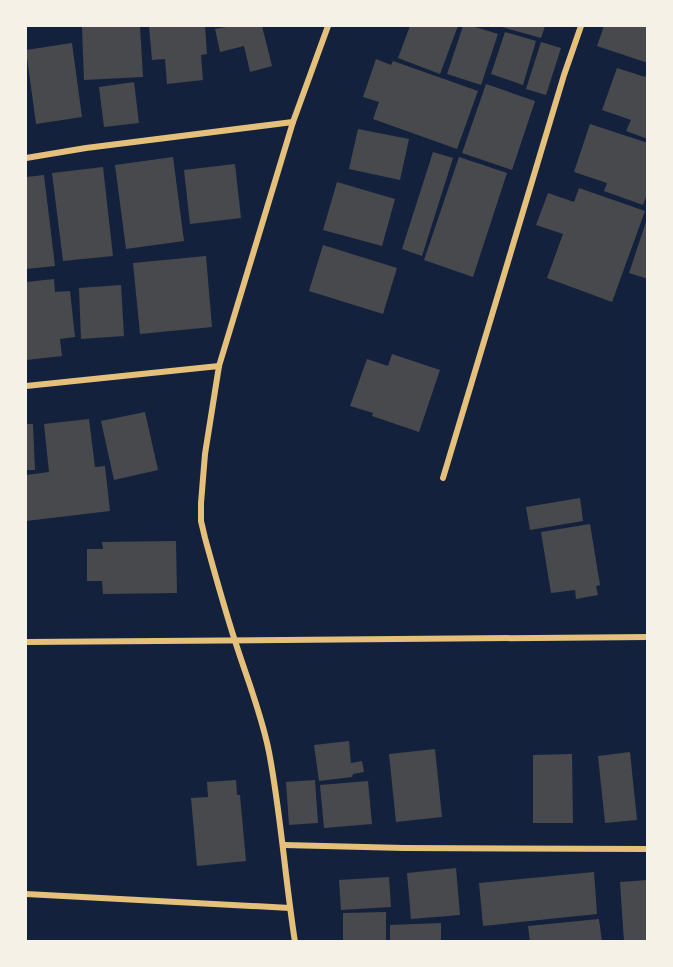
<svg xmlns="http://www.w3.org/2000/svg" width="673" height="967" font-family="Inter,sans-serif">
	<style>
		.building { fill: #48494c }
		.lines { fill: none; stroke-linecap: round; stroke-linejoin: round }
		.minor { stroke: #e5c07b; stroke-width: 6 }
	</style>
	<rect width="100%" height="100%" fill="#14213d"/>
	<g class="building">
		<path d="M105,26h35l3,51 -59,3 -2,-53z"/>
		<path d="M149,26h56l2,28 -6,1 2,25 -36,4 -2,-25 -13,1z"/>
		<path d="M232,26h30l10,40 -22,6 -6,-26 -24,6 -5,-23z"/>
		<path d="M410,26h48l-18,48 -42,-16z"/>
		<path d="M463,26h9l26,8 -17,51 -34,-11z"/>
		<path d="M502,26h43l-4,12 -39,-11z"/>
		<path d="M604,26h44v37l-51,-17z"/>
		<path d="M505,32l31,9 -13,44 -32,-11z"/>
		<path d="M541,42l20,6 -15,47 -20,-6z"/>
		<path d="M72,43l10,74 -46,7 -10,-74z"/>
		<path d="M376,59l15,6 2,-4 85,30 -21,58 -84,-30 6,-17 -16,-5z"/>
		<path d="M617,68l28,9 3,-7v69l-22,-8 5,-11 -29,-10z"/>
		<path d="M134,82l5,41 -35,4 -5,-40z"/>
		<path d="M486,84l49,17 -23,69 -50,-17z"/>
		<path d="M590,124l58,19v54h-2l-3,8 -39,-14 3,-8 -33,-11z"/>
		<path d="M358,129l51,10 -9,41 -51,-11z"/>
		<path d="M433,152l20,6 -31,98 -20,-7z"/>
		<path d="M173,157l11,84 -58,8 -11,-84z"/>
		<path d="M459,157l48,16 -34,104 -49,-17z"/>
		<path d="M235,164l6,54 -51,6 -6,-54z"/>
		<path d="M103,167l10,89 -50,5 -11,-88z"/>
		<path d="M44,175l11,91 -29,3v-92z"/>
		<path d="M337,182l58,17 -13,47 -59,-16z"/>
		<path d="M579,188l66,23 -33,91 -65,-24 16,-44 -27,-9 12,-32 26,9z"/>
		<path d="M647,219h1v60l-19,-6z"/>
		<path d="M323,245l74,23 -14,46 -74,-23z"/>
		<path d="M206,256l6,71 -72,7 -7,-71z"/>
		<path d="M54,279l1,13 15,-1 5,46 -15,2 2,17 -36,4v-78z"/>
		<path d="M121,285l3,51 -43,3 -2,-51z"/>
		<path d="M392,354l48,16 -21,62 -47,-16 1,-3 -23,-7 17,-47 21,7z"/>
		<path d="M145,412l13,58 -44,10 -13,-59z"/>
		<path d="M89,419l6,48 10,-1 5,45 -84,10v-46l23,-3 -5,-48z"/>
		<path d="M26,424h7l2,46h-9z"/>
		<path d="M580,498l3,23 -53,9 -4,-23z"/>
		<path d="M590,524l10,61 -4,1 2,9 -22,4 -1,-9 -24,3 -10,-61z"/>
		<path d="M176,541l1,52 -74,1 -1,-13h-15v-32h16l-1,-7z"/>
		<path d="M349,741l2,22 11,-2 2,11 -11,2 -1,3 -33,4 -5,-36z"/>
		<path d="M435,749l7,68 -46,5 -7,-68z"/>
		<path d="M630,752l7,68 -32,3 -7,-67z"/>
		<path d="M572,754l1,69h-40v-68z"/>
		<path d="M236,780l1,15h3l6,66 -49,5 -6,-68 17,-1 -1,-15z"/>
		<path d="M315,780l3,43 -29,2 -3,-43z"/>
		<path d="M368,781l4,43 -48,4 -4,-43z"/>
		<path d="M456,868l4,47 -49,4 -4,-46z"/>
		<path d="M594,872l3,42 -114,12 -4,-43z"/>
		<path d="M389,877l2,30 -50,3 -2,-30z"/>
		<path d="M648,880v62h-24l-4,-60z"/>
		<path d="M386,912v30h-43v-29z"/>
		<path d="M599,919l3,23h-72l-2,-16z"/>
		<path d="M441,923v19h-51v-17z"/>
	</g>
	<g class="lines">
		<g class="minor">
			<path d="M26,158l60,-10 207,-26"/>
			<path d="M26,386l193,-20"/>
			<path d="M443,478l121,-403 17,-49"/>
			<path d="M26,642l622,-5"/>
			<path d="M284,845l120,3 244,1"/>
			<path d="M26,894l264,14"/>
			<path d="M295,942c-10,-64 -14,-127 -26,-190 -7,-36 -21,-71 -32,-105 -12,-36 -22,-73 -32,-109l-4,-17v-18l4,-49 14,-88 74,-244 35,-96"/>
		</g>
	</g>
	<rect width="673" height="967" fill="none" stroke="#f6f1e7" stroke-width="54"/>
</svg>
